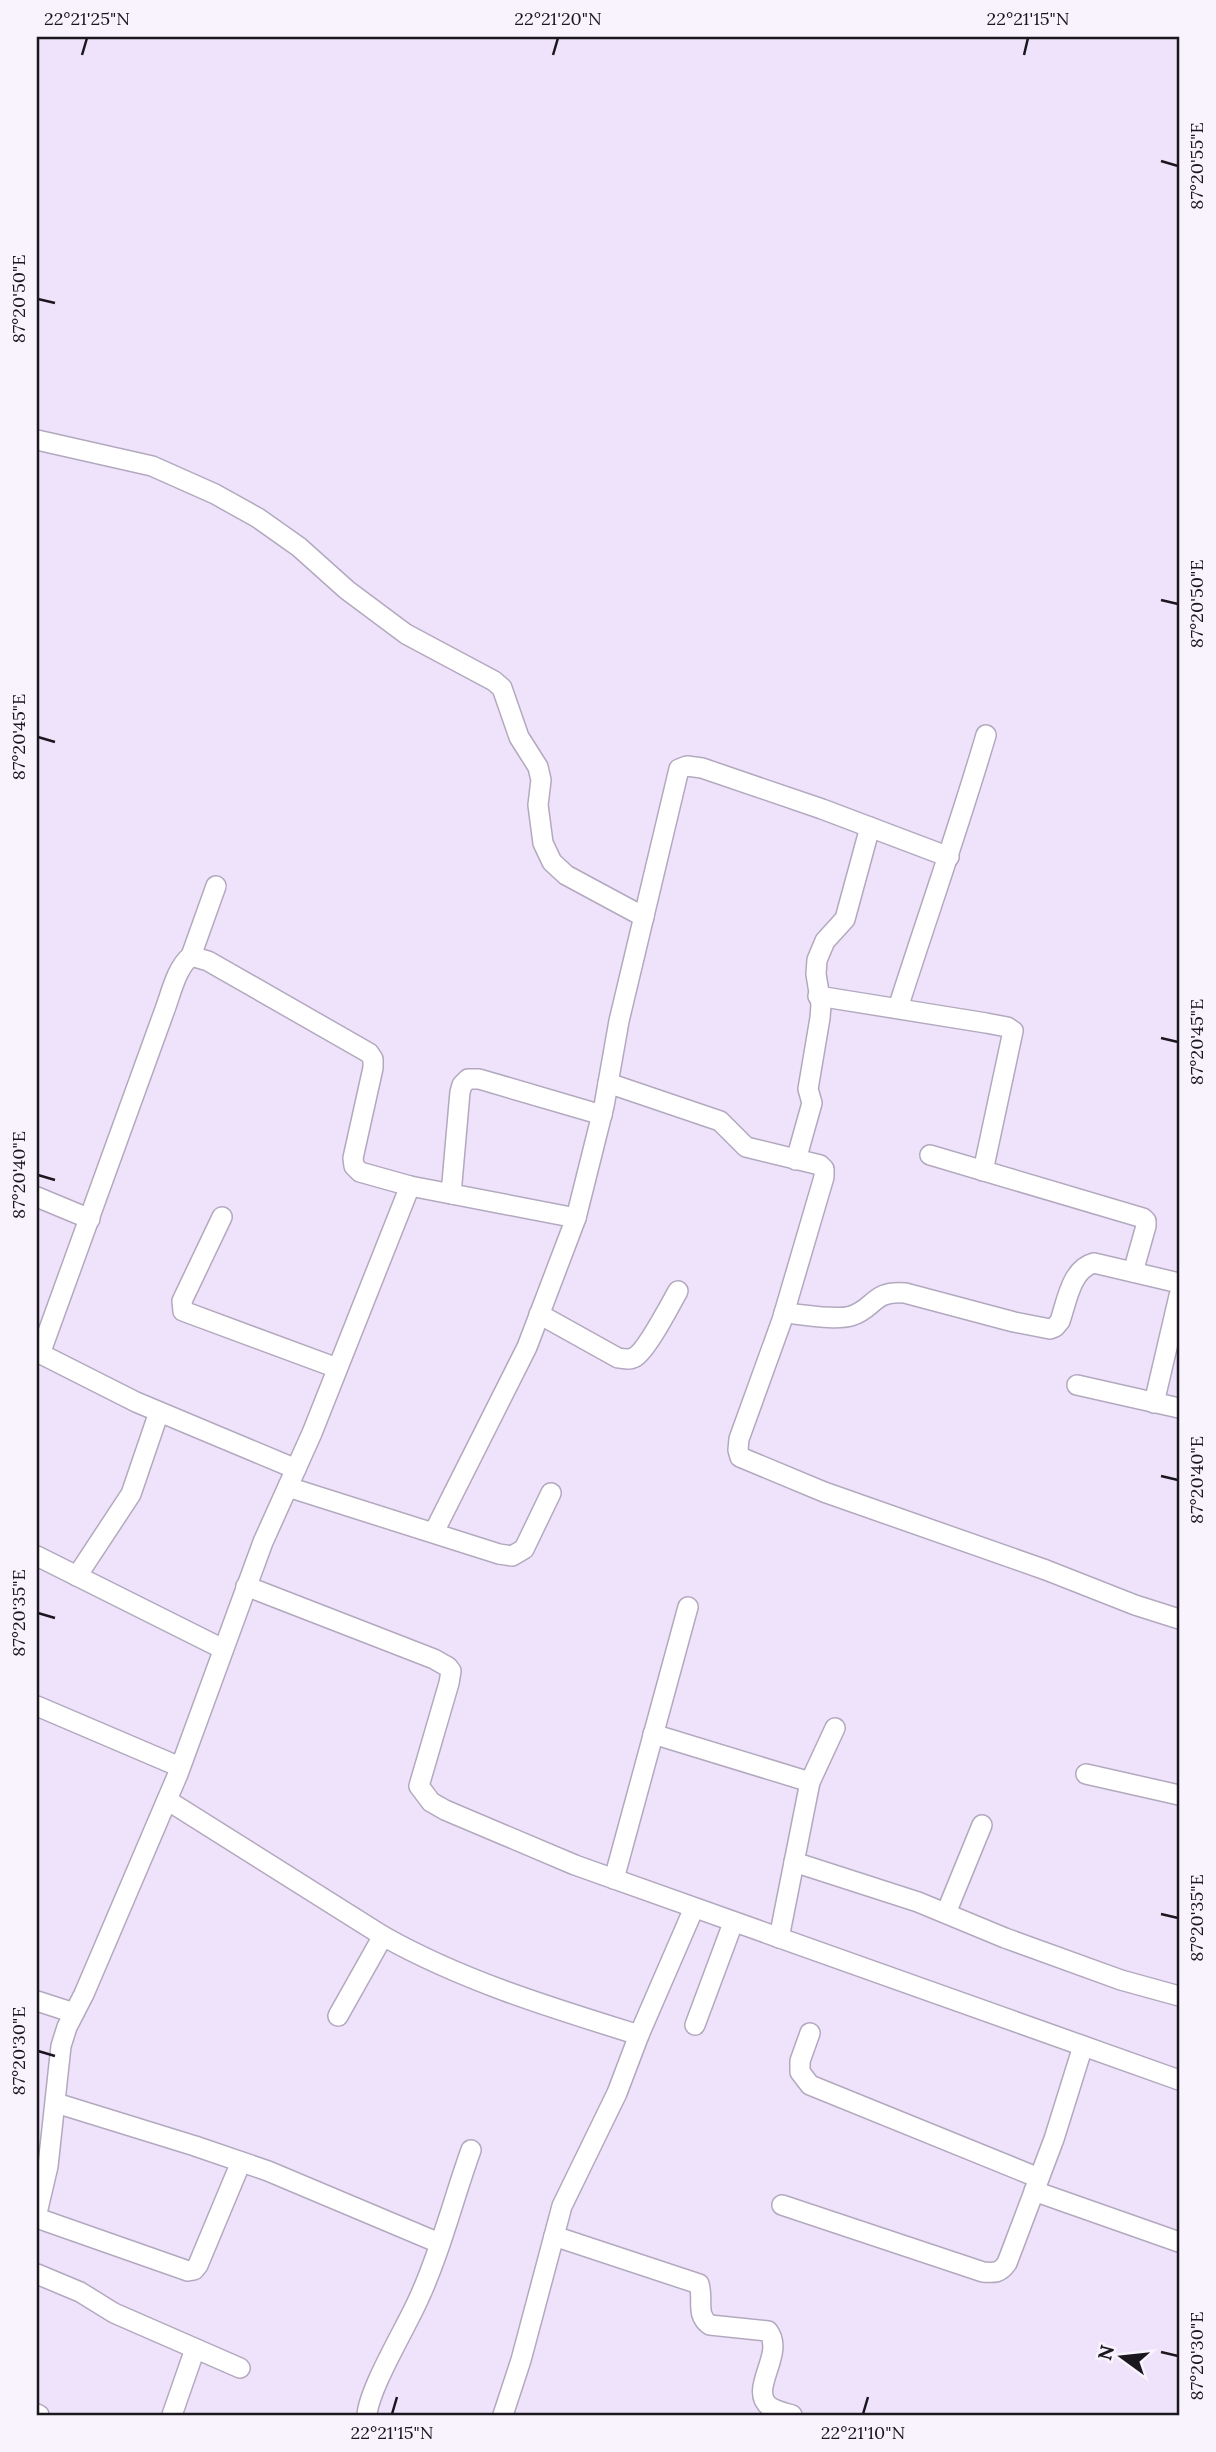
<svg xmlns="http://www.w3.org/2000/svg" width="1216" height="2452" font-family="Lora,serif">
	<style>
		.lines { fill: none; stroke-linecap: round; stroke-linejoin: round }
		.street-casing { stroke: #b3a9bf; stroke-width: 22 }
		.street { stroke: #fff; stroke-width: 19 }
		.ticks { fill: none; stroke: #1a171f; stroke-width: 2.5 }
		.neatline { fill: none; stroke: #1a171f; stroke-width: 2.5 }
		.ticks-label { font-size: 18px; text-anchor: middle; fill: #1a171f }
	</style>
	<rect width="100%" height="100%" fill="#eee3fb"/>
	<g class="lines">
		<g class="street-casing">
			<g id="street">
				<path d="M37,440l115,26 63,28 43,24 41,29 48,43 59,44 88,47 8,7 17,49 19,30 3,13 -3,25 5,38 9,19 14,13 78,42"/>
				<path d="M191,956l25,-70"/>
				<path d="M818,996l168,27 21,4 6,4 -30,140"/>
				<path d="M898,1008c29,-91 61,-181 88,-273"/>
				<path d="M608,1083l112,38 26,26 74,18 4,4v8l-42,143 -43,119 -1,11 2,7 84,35 222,78 89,35 44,14"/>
				<path d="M930,1155l213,63 3,3v5l-13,46"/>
				<path d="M796,1160l16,-57 -4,-14 12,-71 1,-13 -5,-31 1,-14 8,-19 20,-22 25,-92"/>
				<path d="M451,1194l9,-102 2,-7 6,-6h11l123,36"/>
				<path d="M37,1197l53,22"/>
				<path d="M222,1217l-40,84 1,10 154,57"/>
				<path d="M784,1313c18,1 50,8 67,3 24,-7 21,-26 54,-23l109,29 36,7 5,-2 5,-6c7,-20 11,-52 34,-58l85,20"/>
				<path d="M539,1314l79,44c6,1 12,2 17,-1 12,-7 35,-52 43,-66"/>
				<path d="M37,1352l99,50 160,67"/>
				<path d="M40,1354l124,-342c7,-18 12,-44 27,-56l17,5 161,92 4,6v9l-20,90 1,8 6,6 50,14 166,32"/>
				<path d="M1077,1385l102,23"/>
				<path d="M1154,1403l25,-107"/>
				<path d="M288,1487l211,67 13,2 12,-7 27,-56"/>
				<path d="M434,1532l93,-185 49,-129 28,-112 15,-85 60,-252 8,-3 15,2 120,41 127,48"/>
				<path d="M37,1556l186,93"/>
				<path d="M77,1576l54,-82 28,-82"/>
				<path d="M246,1586l188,73 14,8 3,4 -2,12 -30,103 12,16 14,8 130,55 604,215"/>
				<path d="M37,1706l143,61"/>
				<path d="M653,1734l157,48"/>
				<path d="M1086,1774l93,21"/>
				<path d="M167,1800l216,136c80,45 169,72 256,99"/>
				<path d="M794,1862l124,40 87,36 116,42 58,16"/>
				<path d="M614,1879l74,-272"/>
				<path d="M946,1913l36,-88"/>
				<path d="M779,1938l31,-156 25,-54"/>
				<path d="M37,2001l37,12"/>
				<path d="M338,2016l45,-80"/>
				<path d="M695,2025l38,-102"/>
				<path d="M810,2033l-10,28v11l10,13 229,93"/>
				<path d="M56,2103l139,43 73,25 171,72"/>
				<path d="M1034,2191l145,51"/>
				<path d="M782,2205l201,67c12,1 17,1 24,-9l47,-124 29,-93"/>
				<path d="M37,2213l11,-47 13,-120 6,-19 17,-33 94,-220 85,-232 49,-109 98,-247"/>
				<path d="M37,2218l151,53 6,-1 4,-5 43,-103"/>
				<path d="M554,2236l145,48c5,16 -4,31 11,41l58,6c18,23 -21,59 2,76 6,4 15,6 22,8"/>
				<path d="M37,2274l43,18 34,21 126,55"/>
				<path d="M37,2414l2,1"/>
				<path d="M172,2415l23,-66"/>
				<path d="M367,2415c2,-27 40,-89 52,-117 21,-45 35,-101 52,-148"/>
				<path d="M503,2415l18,-55 41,-154 55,-113 22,-58 55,-127"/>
			</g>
		</g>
		<use href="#street" class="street"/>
	</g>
	<path class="ticks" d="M82,55l5,-17M553,55l5,-17M1024,55l4,-17M1161,161l17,5M38,299l17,4M1161,600l17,4M38,737l17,5M1161,1038l17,4M38,1175l17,5M1161,1476l17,4M38,1613l17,5M1161,1914l17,4M38,2051l17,5M1161,2352l17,4M392,2414l5,-17M863,2414l5,-17"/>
	<rect width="1216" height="2452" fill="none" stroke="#f8f3fd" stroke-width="77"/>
	<g transform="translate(1122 2357) rotate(285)" stroke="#f8f3fd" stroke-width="5" paint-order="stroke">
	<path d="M0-5L12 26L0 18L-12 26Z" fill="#1a171f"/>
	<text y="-10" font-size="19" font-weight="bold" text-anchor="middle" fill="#1a171f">N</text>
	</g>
	<rect x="38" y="38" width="1140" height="2376" class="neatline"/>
	<g class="ticks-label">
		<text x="87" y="25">22°21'25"N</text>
		<text x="558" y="25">22°21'20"N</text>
		<text x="1028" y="25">22°21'15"N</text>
		<text transform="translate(1197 166) rotate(-90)" y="6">87°20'55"E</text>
		<text transform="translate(19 299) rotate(-90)" y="6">87°20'50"E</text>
		<text transform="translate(1197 604) rotate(-90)" y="6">87°20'50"E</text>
		<text transform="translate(19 737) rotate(-90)" y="6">87°20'45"E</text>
		<text transform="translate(1197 1042) rotate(-90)" y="6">87°20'45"E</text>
		<text transform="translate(19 1175) rotate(-90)" y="6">87°20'40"E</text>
		<text transform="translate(1197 1480) rotate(-90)" y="6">87°20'40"E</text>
		<text transform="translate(19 1613) rotate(-90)" y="6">87°20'35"E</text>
		<text transform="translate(1197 1918) rotate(-90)" y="6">87°20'35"E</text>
		<text transform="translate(19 2051) rotate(-90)" y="6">87°20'30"E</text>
		<text transform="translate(1197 2356) rotate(-90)" y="6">87°20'30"E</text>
		<text x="392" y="2439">22°21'15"N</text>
		<text x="863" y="2439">22°21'10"N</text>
	</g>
</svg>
